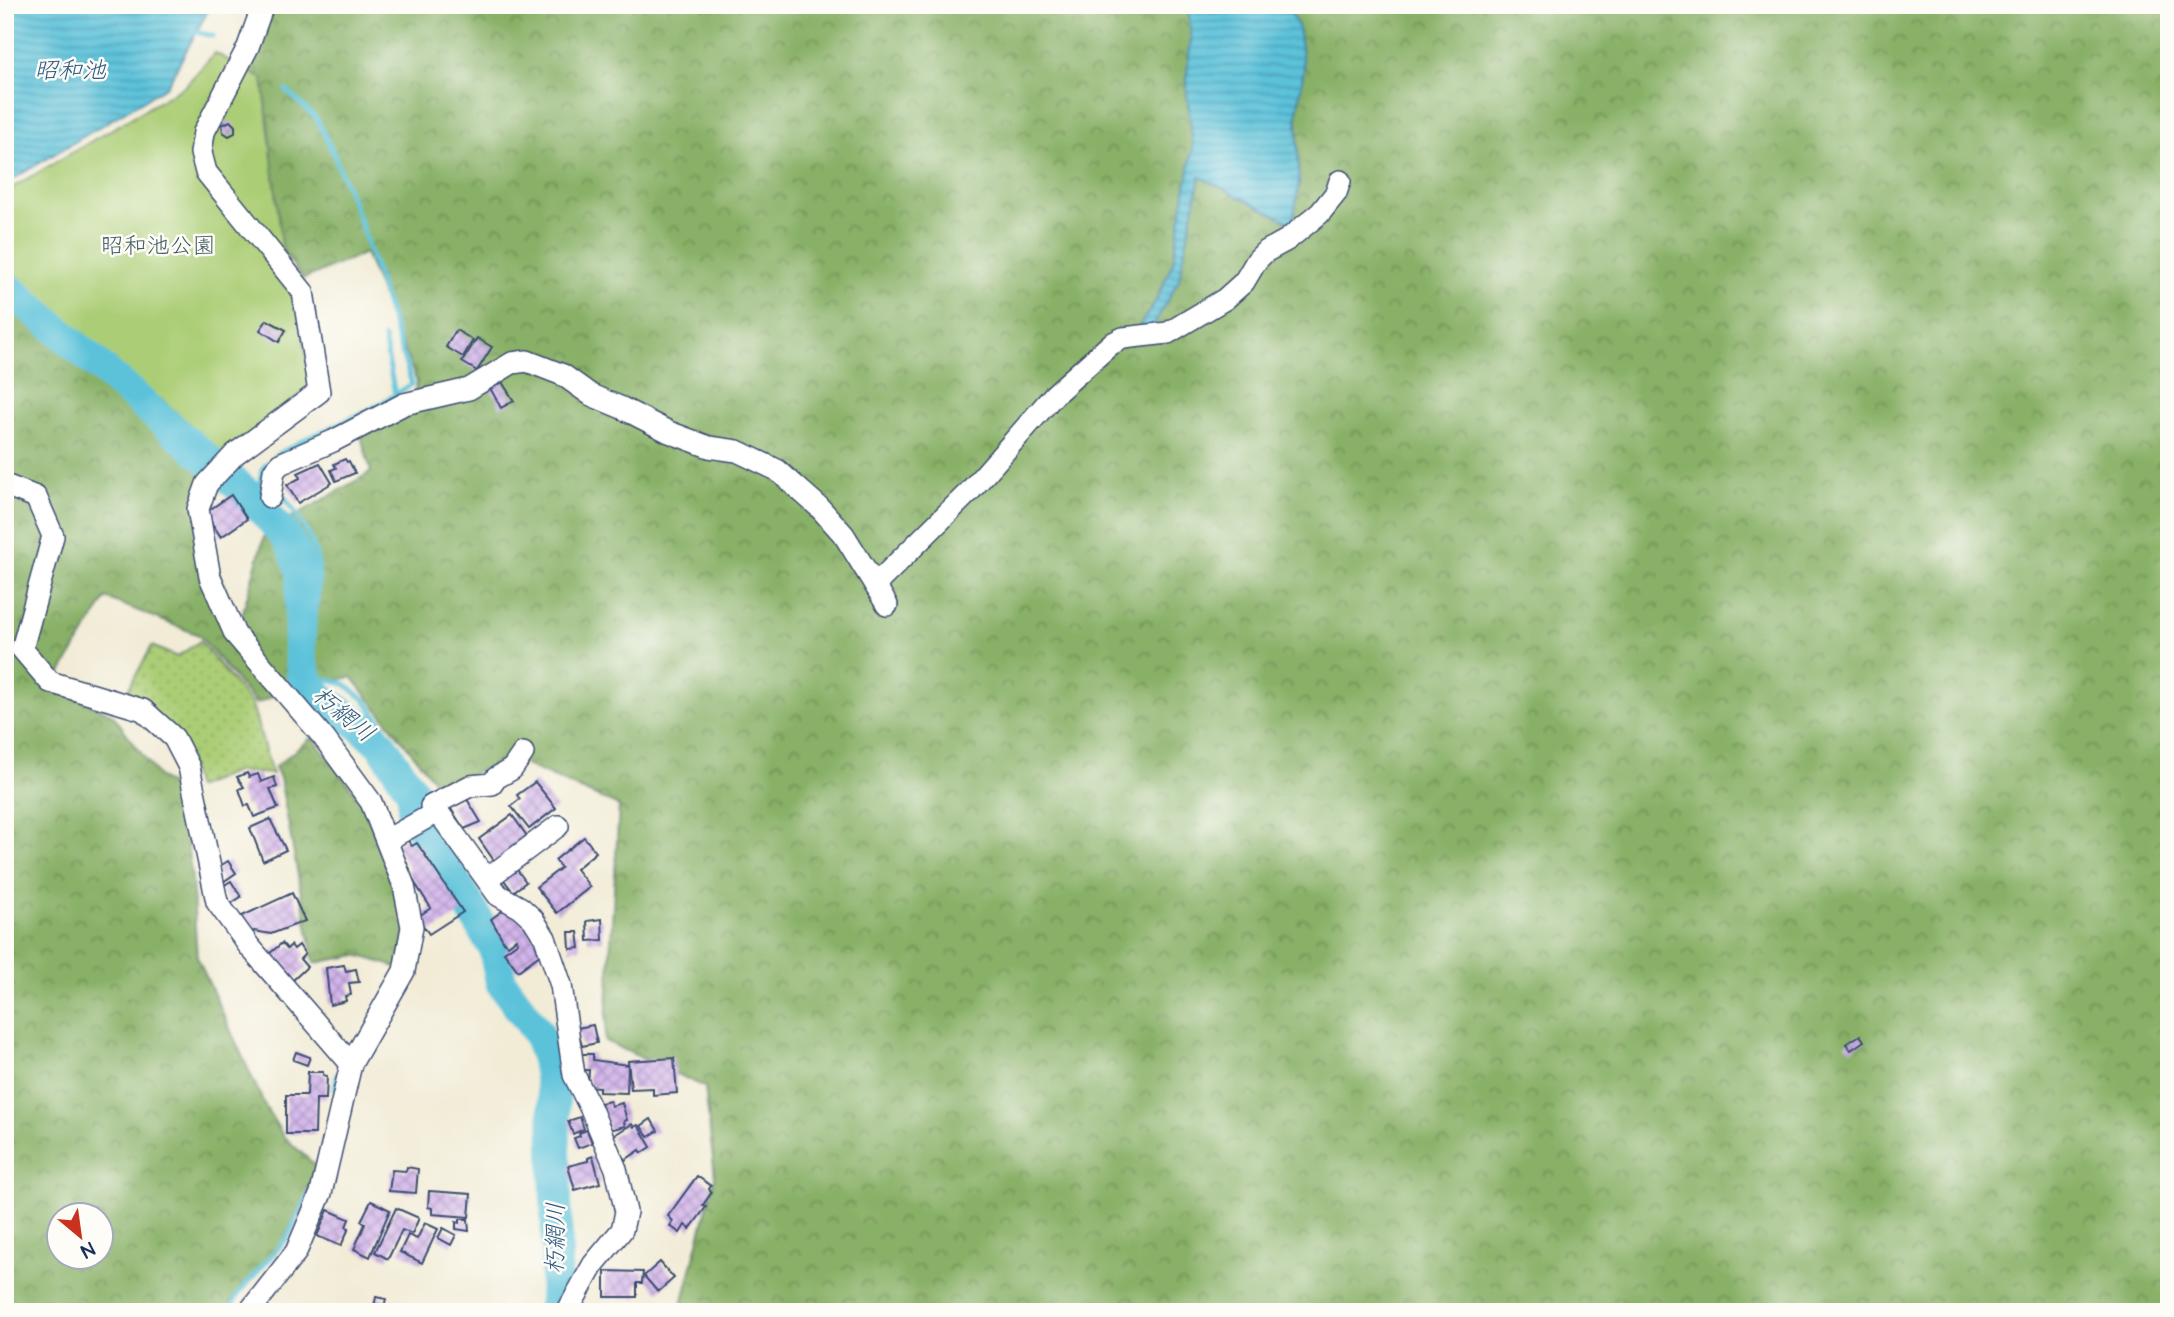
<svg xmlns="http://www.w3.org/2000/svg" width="2174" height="1317" font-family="'Architects Daughter','Klee One',sans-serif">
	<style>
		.grass { fill: url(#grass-dots); stroke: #637e6a; stroke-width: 2 }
		.forest { fill: url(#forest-crowns); stroke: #527062; stroke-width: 2; fill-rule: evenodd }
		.park { fill: #abcd75; stroke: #637e6a; stroke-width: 2 }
		.water { fill: url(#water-rules); stroke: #3c789c; stroke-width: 2 }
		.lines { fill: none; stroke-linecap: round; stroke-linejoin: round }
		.stream { stroke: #5cc2da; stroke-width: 5 }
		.river { stroke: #5cc2da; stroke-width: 32 }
		.building { fill: url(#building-cross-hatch) }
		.minor-casing { stroke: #3b4b70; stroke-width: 24 }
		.minor { stroke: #fff; stroke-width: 21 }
		.labels { text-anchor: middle; stroke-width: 5; stroke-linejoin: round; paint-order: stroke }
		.park-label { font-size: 23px; fill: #465e65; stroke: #fdfcf7 }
		.water-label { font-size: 24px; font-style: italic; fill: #2e5b83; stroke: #fdfcf7 }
	</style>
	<defs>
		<pattern id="grass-dots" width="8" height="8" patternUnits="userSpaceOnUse" patternTransform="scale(1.75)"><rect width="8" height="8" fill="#abcd75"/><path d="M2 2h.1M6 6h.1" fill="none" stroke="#93b068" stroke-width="1.8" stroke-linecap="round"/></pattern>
		<pattern id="forest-crowns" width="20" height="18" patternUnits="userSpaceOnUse" patternTransform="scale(1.75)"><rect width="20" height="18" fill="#88b066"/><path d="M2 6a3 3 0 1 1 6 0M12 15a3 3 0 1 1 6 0" fill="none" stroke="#6e9057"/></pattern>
		<pattern id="water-rules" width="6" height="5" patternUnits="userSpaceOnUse" patternTransform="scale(1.75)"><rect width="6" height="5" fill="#5cc2da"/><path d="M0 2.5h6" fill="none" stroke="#4b9eb4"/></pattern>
		<pattern id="building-cross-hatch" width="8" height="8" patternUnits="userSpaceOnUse" patternTransform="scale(1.75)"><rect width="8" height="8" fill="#d2b4ea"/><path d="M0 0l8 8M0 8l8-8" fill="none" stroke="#aa93c1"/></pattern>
	</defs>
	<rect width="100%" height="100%" fill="#fdfcf7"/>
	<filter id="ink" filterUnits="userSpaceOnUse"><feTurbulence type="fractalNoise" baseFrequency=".0143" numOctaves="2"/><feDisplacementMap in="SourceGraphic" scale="14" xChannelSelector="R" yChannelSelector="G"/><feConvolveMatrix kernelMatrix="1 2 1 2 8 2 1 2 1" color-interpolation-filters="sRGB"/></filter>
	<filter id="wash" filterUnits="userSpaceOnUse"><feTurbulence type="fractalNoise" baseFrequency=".00686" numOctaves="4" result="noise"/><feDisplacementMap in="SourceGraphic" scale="28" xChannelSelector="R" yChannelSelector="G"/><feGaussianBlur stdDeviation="1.57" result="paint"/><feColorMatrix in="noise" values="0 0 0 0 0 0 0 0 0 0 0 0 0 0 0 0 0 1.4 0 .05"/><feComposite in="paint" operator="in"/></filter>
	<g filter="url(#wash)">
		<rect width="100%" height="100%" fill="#f2ecd7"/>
		<path class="grass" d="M200,641l52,64 20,69 -34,-3 -42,17 -8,-31 -64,-60 28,-51 25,11z"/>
		<g class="forest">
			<path d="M271,5h1898v1307h-1489l35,-135 -10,-90 -100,-46 14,-235 -109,-48 -71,29 -87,-110 -62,11 -34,16 -57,-69 -93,-37 -53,88 60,29 46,62 21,15 12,87 5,78 68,149 19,31 32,29 -10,30 -22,44 -52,60 -5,12h-222v-1019l204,179 -13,40 43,114 26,-93 106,-61 -10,-36 49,-25 7,-29 -52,-129 -62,26 -94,-131zM60,1216h42v42h-42z"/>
			<path d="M312,737l57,74 38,116 -8,41 -42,-13 -43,8 -34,-185 -5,-11z"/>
		</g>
		<path class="park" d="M215,53l48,26 22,193 11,20 15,94 -87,69 -63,-56 -6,7 -144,-126 -6,6v-94l180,-106z"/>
		<g class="water">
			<path d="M5,5h206l-44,81 -162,98z"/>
			<path d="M1188,5h87l17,9 6,12 6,43 -7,44 2,70 -6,41 -93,-47 -21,103 -28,50 -11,-5 17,-26 16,-37 20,-116 -6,-52v-22l4,-34z"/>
		</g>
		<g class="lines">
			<g class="stream">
				<path d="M192,31l21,5"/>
				<path d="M384,338l11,57"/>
				<path d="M275,456l31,-17 69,-32 37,-23 -54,-169 -24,-60 -17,-36 -31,-29"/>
				<path d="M281,492c15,22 34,45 37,73 4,36 -16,80 4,113l23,6 20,16 69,98"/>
				<path d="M255,502l8,-34 5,-5"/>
				<path d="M335,1089l2,-14"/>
				<path d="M229,1312l9,-18 49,-56 27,-54"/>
			</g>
			<path class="river" d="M5,285l245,211 35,39 9,15 8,23 -3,73 4,33 21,22 34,23 23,20 32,49v18l13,27 34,51 34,59 7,34 37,51 9,26 7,42 3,150 -2,55 -3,6"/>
		</g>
		<g id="blocks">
			<g class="building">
				<path d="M230,121l5,5v7l-6,3 -6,-4 -1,-7z"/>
				<path d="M267,320l19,10 -7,12 -19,-12z"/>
				<path d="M456,330l17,10 -10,17 -17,-10z"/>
				<path d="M477,338l15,9 -15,24 -15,-9z"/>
				<path d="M502,382l12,19 -13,7 -11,-20z"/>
				<path d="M345,459l2,3 2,-1 6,12 -19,8 -5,-11 5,-2 -2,-4z"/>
				<path d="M320,463l12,20 -34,20 -11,-18 13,-7 -2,-5z"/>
				<path d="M231,495l16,24 -26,18 -16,-24z"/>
				<path d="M247,773l2,4 9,-3 3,8 13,-5 3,10 -7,2 8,19 -24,9 -5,-12 -4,1 -6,-17 5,-2 -7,-10z"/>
				<path d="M535,782l21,26 -27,21 -18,-23 9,-7 -3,-4z"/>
				<path d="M465,796l16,26 -17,7 -15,-23z"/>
				<path d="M512,815l15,21 -2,1 2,3 -32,22 -16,-23z"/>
				<path d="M270,819l16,31 -23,11 -13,-33z"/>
				<path d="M584,837l12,15 -20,17 14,18 -33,26 -21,-26 25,-19 -6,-8z"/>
				<path d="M406,838l6,8 5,-3 46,69 -34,22 -12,-17 14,-9 -24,-37 3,-2 -15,-24z"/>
				<path d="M228,861l8,12 -13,9 -8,-13z"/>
				<path d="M515,867l11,15 -13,10 -11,-15z"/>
				<path d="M231,881l10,16 -11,7 -10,-16z"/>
				<path d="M292,893l13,28 -34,13 -17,-3 -6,3 -8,-17z"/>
				<path d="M509,906l6,4 30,41 -27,20 -14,-19 14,-10 -2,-3 -8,6 -4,-3 -13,-23z"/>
				<path d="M602,919l1,21 -15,1 -1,-20z"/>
				<path d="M569,932h9l2,16 -10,1z"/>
				<path d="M282,943l5,6 4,-4 3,4 5,-4 6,9 -5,5 7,8 -15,14 -23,-27z"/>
				<path d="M344,965l2,6 10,-2 3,13 -10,1 2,12 -6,1 1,5 -16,4 -4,-37z"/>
				<path d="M593,1025l4,18 -15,3 -5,-18z"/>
				<path d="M1860,1035l4,6 -13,9 -5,-6z"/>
				<path d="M296,1052l14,5 -3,8 -14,-5z"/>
				<path d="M582,1054h11v6l35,5 -1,28 -28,-1v-5l-11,-1 1,-16h-7z"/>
				<path d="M674,1058l3,35 -24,2v-7l-22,1 -3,-28z"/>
				<path d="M308,1072h15v3l4,1 -1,23h-10l-1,35h-29v-39h21z"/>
				<path d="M610,1101l1,5 11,-3 5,17 -3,1 1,5 -16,4 -8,-27z"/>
				<path d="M580,1117l4,12 -11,5 -5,-13z"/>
				<path d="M651,1119l7,12 -10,6 -7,-11z"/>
				<path d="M632,1124l2,3 4,-2 13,22 -9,6 -2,-3 -15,10 -14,-23z"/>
				<path d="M587,1130l5,13 -14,5 -4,-10 6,-2 -1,-3z"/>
				<path d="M593,1156l7,27 -25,7 -7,-24 20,-5v-3z"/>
				<path d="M407,1167l11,2 -2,24 -27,-2 3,-21 14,1z"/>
				<path d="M697,1176l14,10 -2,3 3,3 -9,13 3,2 -16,22 -5,-4 -5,8 -10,-7 3,-5 -5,-5z"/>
				<path d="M429,1191l42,3 -2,23 -37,-3v-6l-4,-1z"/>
				<path d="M371,1201l19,9 -20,47 -16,-8 11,-25 -4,-3z"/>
				<path d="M396,1208l23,10 -7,16 -10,-4 -14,29 -13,-7z"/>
				<path d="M328,1210l21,9 -3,8 3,1 -8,18 -24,-10z"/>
				<path d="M460,1219h8l1,12 -13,-2v-7l4,1z"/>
				<path d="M425,1223l13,6 -16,34 -22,-11 8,-17 9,4z"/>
				<path d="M443,1228l13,7 -5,10 -13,-7z"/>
				<path d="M660,1262l14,16 -16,14 -14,-16z"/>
				<path d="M605,1271l38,1 -1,11h-5v14h-32z"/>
				<path d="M376,1297l10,2 -3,13h-10z"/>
			</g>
		</g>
	</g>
	<g filter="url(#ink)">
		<use href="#blocks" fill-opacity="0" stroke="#3b4b70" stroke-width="2"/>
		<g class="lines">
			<g class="minor-casing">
				<g id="minor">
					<path d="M5,485l31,12 17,39 -31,113 28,33 93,28 31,28 15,29 28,135 32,44 102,118"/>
					<path d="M270,497l4,-26 6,-7 53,-23 71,-37 65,-15 43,-26 15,-2 36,14 28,20 31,13 47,24 40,15 28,4 40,19 42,37 25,28 31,50 95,-94 85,-97 56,-50 12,-6 45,-5 57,-34 19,-17 13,-22 8,-8 22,-12 33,-27 16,-20 4,-12"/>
					<path d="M875,585l12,20"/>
					<path d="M431,806l39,-20 22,-2 4,-6 16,-9 11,-16"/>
					<path d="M387,840l48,-27 6,3 57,79 23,13 12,11 12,19 16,47 13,90 17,34 25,60 10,43 -4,18 -29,35 -26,47"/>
					<path d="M487,879l71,-53"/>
					<path d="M249,1312l47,-60 25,-59 30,-129 53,-93 8,-44 -8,-41 -33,-84 -47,-64 -89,-104 -25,-57 -12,-68 9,-25 28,-30 84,-62 -16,-100 -97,-120 -5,-19 3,-21 44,-85 15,-42"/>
				</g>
			</g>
			<use href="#minor" class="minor"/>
		</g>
	</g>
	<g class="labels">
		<g class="park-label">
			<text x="158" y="253">昭和池公園</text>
		</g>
		<g class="water-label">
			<text x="70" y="78">昭和池</text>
			<text transform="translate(344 714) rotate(40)" y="8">朽網川</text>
			<text transform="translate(555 1238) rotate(-89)" y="8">朽網川</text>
		</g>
	</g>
	<rect width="2174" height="1317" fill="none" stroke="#fdfcf7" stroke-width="28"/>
	<g transform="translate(80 1236) rotate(151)"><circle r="33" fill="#fdfcf7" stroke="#a3aaba" stroke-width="2"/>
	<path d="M0-5L12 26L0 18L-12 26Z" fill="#c8321e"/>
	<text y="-10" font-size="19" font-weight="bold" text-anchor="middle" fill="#1b2f5e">N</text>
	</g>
</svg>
